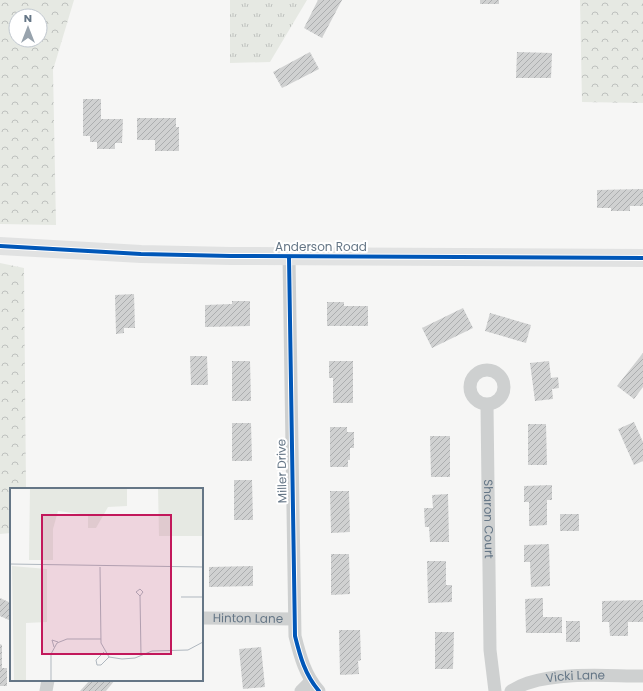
<svg xmlns="http://www.w3.org/2000/svg" width="643" height="691" font-family="Poppins,sans-serif">
	<style>
		.grass { fill: url(#grass-tufts) }
		.forest { fill: url(#forest-crowns); fill-rule: evenodd }
		.building { fill: url(#building-hatch) }
		.lines { fill: none; stroke-linecap: round; stroke-linejoin: round }
		.street { stroke: #ced0d0; stroke-width: 13 }
		.secondary { stroke: #e1e2e2; stroke-width: 18 }
		.cycleway-casing { stroke: #fff; stroke-width: 6 }
		.cycleway { stroke: #0057b8; stroke-width: 4 }
		.labels { text-anchor: middle; stroke-width: 4; stroke-linejoin: round; paint-order: stroke }
		.street-label { font-size: 12px; fill: #657686; stroke: #fff }
		.inset-road { fill: none; stroke: #afb7bf; stroke-width: 1 }
		.view { fill: #c2185b; fill-opacity: 0.15; stroke: #c2185b; stroke-width: 2 }
		.inset-edge { fill: none; stroke: #657686; stroke-width: 2 }
	</style>
	<defs>
		<pattern id="grass-tufts" width="24" height="20" patternUnits="userSpaceOnUse"><rect width="24" height="20" fill="#e6e9e3"/><path d="M3 7l-1-3M5 7V3M7 7l1-3M15 17l-1-3M17 17v-4M19 17l1-3" fill="none" stroke="#bec1be"/></pattern>
		<pattern id="forest-crowns" width="20" height="18" patternUnits="userSpaceOnUse"><rect width="20" height="18" fill="#e6e9e3"/><path d="M2 6a3 3 0 1 1 6 0M12 15a3 3 0 1 1 6 0" fill="none" stroke="#bec1be"/></pattern>
		<pattern id="building-hatch" width="6" height="6" patternUnits="userSpaceOnUse"><rect width="6" height="6" fill="#d0d1d1"/><path d="M-1 1l2-2M0 6l6-6M5 7l2-2" fill="none" stroke="#acaeaf"/></pattern>
	</defs>
	<rect width="100%" height="100%" fill="#f6f6f5"/>
	<path class="grass" d="M230,0h77l-37,62 -40,1z"/>
	<g class="forest">
		<path d="M0,0h74l-21,70 3,155 -56,-1zM16,16h24v24h-24z"/>
		<path d="M580,0h63v103l-61,-1z"/>
		<path d="M0,263l24,5 2,221h-15v44l-11,1z"/>
	</g>
	<g class="building">
		<path d="M318,0h24l-20,38 -18,-10z"/>
		<rect x="480" y="0" width="19" height="4"/>
		<path d="M310,52l9,17 -37,19 -9,-16z"/>
		<path d="M517,52l35,1 -1,25h-35z"/>
		<path d="M83,99h18v20h22l-1,24h-7v6h-18v-7h-7v-6h-7z"/>
		<path d="M137,118h39v9h3v24h-24v-11h-18z"/>
		<path d="M643,189v17h-13v5h-19v-3h-14v-18z"/>
		<path d="M134,294l1,34h-11v5l-8,1 -1,-39z"/>
		<path d="M232,301h18v25l-45,1v-22l27,-1z"/>
		<path d="M327,302h17v4h24v20h-41z"/>
		<path d="M463,308l10,20 -41,20 -10,-20z"/>
		<path d="M490,313l41,12 -5,18 -41,-12z"/>
		<path d="M643,353v34l-9,12 -17,-13z"/>
		<path d="M190,356h17l1,29h-17z"/>
		<path d="M232,361h18l1,40h-19z"/>
		<path d="M329,361h24v42h-20v-25h-4z"/>
		<path d="M549,361l2,17 7,-1 1,11 -7,1 1,10 -18,2 -5,-38z"/>
		<path d="M634,422l9,20v19l-9,4 -16,-36z"/>
		<path d="M232,423h19l1,38h-20z"/>
		<path d="M528,424h18l1,41h-19z"/>
		<path d="M330,427h17v5h7v16h-4v12h-2v7h-18z"/>
		<path d="M430,436h20v41h-19z"/>
		<path d="M234,480h18l1,40h-19z"/>
		<path d="M552,485v15h-5v25l-18,1v-24h-5v-16z"/>
		<path d="M330,491h19l1,41 -19,1z"/>
		<path d="M448,494l1,48h-19l-1,-15h-4l-1,-19h9l-1,-13z"/>
		<rect x="560" y="514" width="19" height="17"/>
		<path d="M549,544l1,42 -19,1 -1,-25h-6v-17z"/>
		<path d="M331,554h18l1,40 -19,1z"/>
		<path d="M427,561h19v24h6v17l-24,1z"/>
		<path d="M253,566v20l-44,1v-20z"/>
		<path d="M0,598l11,5v18l-11,-5z"/>
		<path d="M543,598v19h19v16h-36l-1,-34z"/>
		<path d="M643,600v22h-15v14h-18l-1,-14h-7v-21z"/>
		<rect x="566" y="621" width="14" height="21"/>
		<path d="M339,630h21l1,30 -3,1 1,13 -19,1z"/>
		<path d="M435,632h19l-1,37h-18z"/>
		<path d="M0,644l2,1v23h5v18h-7z"/>
		<path d="M261,647l4,40 -22,2 -4,-40z"/>
		<path d="M90,680h25l-9,11h-26z"/>
	</g>
	<g class="lines">
		<g class="street">
			<path d="M289,257l6,379c5,20 10,39 24,55"/>
			<circle cx="487" cy="387" r="17"/>
			<path id="s1" d="M487,405l3,245 5,41"/>
			<path id="s2" d="M202,618l92,1"/>
			<path d="M46,691l2,-11"/>
			<path d="M301,691l10,-10"/>
			<path id="s3" d="M511,691c5,-3 11,-6 17,-8 35,-11 78,-7 115,-7"/>
		</g>
		<path class="secondary" d="M0,246l141,8 90,2 412,2"/>
		<g class="cycleway-casing">
			<g id="cycleway">
				<path d="M0,246l141,8 90,2 412,2"/>
				<path d="M289,257l6,379c5,20 10,39 24,55"/>
			</g>
		</g>
		<use href="#cycleway" class="cycleway"/>
	</g>
	<g class="labels">
		<g class="street-label">
			<text x="321" y="251">Anderson Road</text>
			<text transform="translate(282 471) rotate(-91)" y="4">Miller Drive</text>
			<text dy="4" stroke="none"><textPath href="#s1" startOffset="114">Sharon Court</textPath></text>
			<text dy="4" stroke="none"><textPath href="#s2" startOffset="46">Hinton Lane</textPath></text>
			<text dy="4" stroke="none"><textPath href="#s3" startOffset="67">Vicki Lane</textPath></text>
		</g>
	</g>
	<g transform="translate(10 488)">
		<rect width="193" height="193" fill="#f6f6f5"/>
		<path d="M78,0h39v18l-19,1 -12,21h-8z" fill="#e6e9e3"/>
		<path d="M20,0h58v27l-30,-4 -5,18v31h-24zM148,0h45v48h-44zM2,78l35,3v53l-21,1v58h-12z" fill="#e6e9e3"/>
		<path class="inset-road" d="M0,76l193,3M90,79l1,76 8,14 13,2 13,-1 17,-7 36,-1 15,-8M130,108l-4,-4 4,-3 3,3 -3,4 1,59M171,109h22M44,159l-2,-7 6,2M94,164l-8,8 1,5h4l8,-8M41,193v-27l6,-11 10,-4h34"/>
		<path class="view" d="M32,27h129v139h-129z"/>
		<rect width="193" height="193" class="inset-edge"/>
	</g>
	<g transform="translate(28 28)"><circle r="19" fill="#ffffff" stroke="#c1c8cf"/>
	<path d="M0-3L7 15L0 10L-7 15Z" fill="#98a3ad"/>
	<text y="-6" font-size="11" font-weight="bold" text-anchor="middle" fill="#657686">N</text>
	</g>
</svg>
